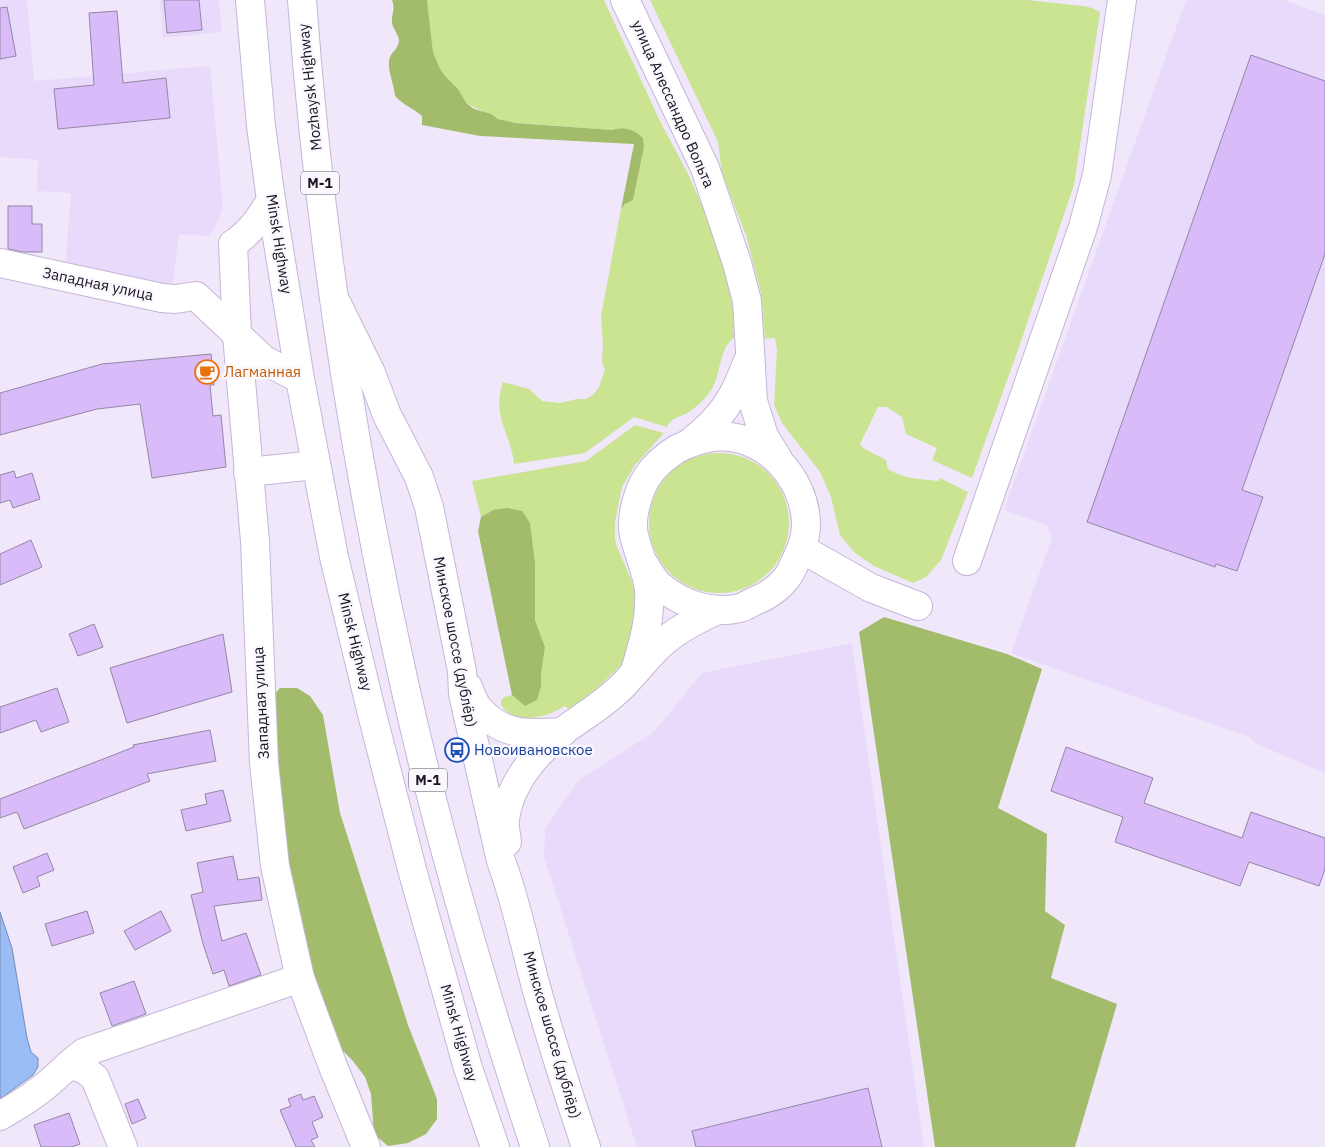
<svg xmlns="http://www.w3.org/2000/svg" width="1325" height="1147" font-family="'IBM Plex Sans',sans-serif">
	<style>
		.built { fill: #e8dafa }
		.green { fill: #cae492 }
		.forest { fill: #a3bc6b }
		.water { fill: #9bbdf5; stroke: #748bb5 }
		.building { fill: #d8bbf8; stroke: #9487a5 }
		.lines { fill: none; stroke-linecap: round; stroke-linejoin: round }
		.minor-casing { stroke: #c5b6d6; stroke-width: 30 }
		.highway-casing { stroke: #c5b6d6; stroke-width: 30 }
		.minor { stroke: #fff; stroke-width: 28 }
		.highway { stroke: #fff; stroke-width: 28 }
		.labels { text-anchor: middle; stroke-width: 5; stroke-linejoin: round; paint-order: stroke }
		.shield { fill: #faf7fe; stroke: #5d5963; stroke-width: 1 }
		.shield-label { font-size: 14px; font-weight: bold; fill: #1a1520 }
		.street-label { font-size: 15px; fill: #1a1520; stroke: #faf7fe }
		.food-label { font-size: 15px; fill: #c56008; stroke: #faf7fe; text-anchor: start }
		.transit-label { font-size: 15px; fill: #164399; stroke: #faf7fe; text-anchor: start }
	</style>
	<rect width="100%" height="100%" fill="#f0e7fb"/>
	<g class="built">
		<path d="M0,0h33l-6,1 7,80 176,-15 13,142 -7,18 -8,10 -29,-2 -6,48 -3,7 -105,-20 6,-76 -34,-2 1,-31 -38,-3z"/>
		<path d="M160,0h59l3,32 -59,6z"/>
		<path d="M1186,0h98l41,15v758l-68,-29 -8,-7 -238,-84 41,-115 -5,-13 -43,-15z"/>
		<path d="M852,643l72,504h-287l-93,-290 1,-28 33,-48 76,-49 48,-59z"/>
	</g>
	<g class="green">
		<path d="M427,0h177l55,119 30,57 15,34 24,71 6,34 1,22c-18,12 -13,41 -26,56 -5,7 -13,14 -20,19 -8,5 -19,6 -22,15l-33,-10 -49,36 -71,11c-3,-32 -23,-46 -11,-82l26,7 13,12 18,2 17,-4h9l7,-4 6,-8 6,-17 -3,-8 1,-18 -2,-28 20,-107 4,-5 8,-5 11,-52 -1,-9c-10,-9 -18,-12 -31,-8l-106,-8 -39,-18 -9,-15 -13,-12 -5,-8 -7,-17z"/>
		<path d="M650,0h377l56,6 9,2 8,4 -26,173 -55,162 -47,131 -40,-18 5,-12 -31,-14 -4,-17 -15,-10h-9l-18,37 3,4 23,12 2,9c15,10 33,10 50,12l2,-3 28,14 -27,68 -15,17 -13,6 -39,-17 -19,-13 -15,-18 -9,-38 -11,-25 -38,-49 -8,-18 3,-56 -2,-11 -10,1 -4,-46 -15,-58 -24,-61 -4,-32z"/>
		<path d="M635,425l29,8 -29,32 -13,22 -7,35v17l2,8 14,32 7,25 -6,40 -11,21 -35,34 -16,11 -6,-4c-16,12 -50,20 -63,-1v-4l3,-4 8,-2 13,11 12,-6 4,-13v-13l4,-27 -10,-27 -1,-14 -41,-96 -12,7 -9,-36 114,-20z"/>
		<circle cx="719" cy="523" r="70"/>
	</g>
	<g class="forest">
		<path d="M392,0h35l6,52 7,17 5,7 13,13 9,15 7,5 17,5 7,5 17,4 97,7c13,-4 21,-1 31,8l1,9 -11,53 -8,4 -4,5 13,-65 -154,-8 -58,-11v-9c-9,-8 -19,-11 -27,-20 -1,-12 -7,-23 -6,-35 1,-9 9,-11 10,-20 0,-6 -6,-12 -7,-18 -1,-10 4,-12 0,-23z"/>
		<path d="M507,508l15,3 8,12 5,40v57l10,27 -4,27v13l-4,13 -12,6 -13,-11 -34,-164 3,-14 12,-7z"/>
		<path d="M884,617l123,37 35,15 -44,139 49,26 -2,77 20,14 -14,53 66,26 -42,143h-140l-76,-515z"/>
		<path d="M280,688h17l13,8 13,19 17,98 68,212 29,74v20l-11,15 -18,9 -20,3 -14,-12 -3,-40 -6,-17 -12,-16 -20,-20 -26,-69 -25,-114 -12,-159z"/>
	</g>
	<path class="water" d="M0,912l12,36 15,90 4,14 7,6v9l-5,8 -33,24z"/>
	<g class="building">
		<path d="M164,0h35l3,30 -35,3z"/>
		<path d="M7,7l9,49 -16,3v-51z"/>
		<path d="M117,11l6,72 43,-5 4,40 -112,11 -4,-40 40,-4 -5,-72z"/>
		<path d="M1251,55l74,26v173l-83,236 21,7 -26,74 -21,-7 -1,3 -128,-45z"/>
		<path d="M8,206h24v18h10v28h-19l-15,-3z"/>
		<path d="M211,354l3,31h-4l3,31 8,-1 5,52 -74,11 -12,-74 -43,5 -97,26v-42l102,-29z"/>
		<path d="M14,471l2,7 16,-5 8,26 -27,9 -3,-8 -10,3v-28z"/>
		<path d="M31,540l11,27 -42,18v-31z"/>
		<path d="M94,624l9,23 -25,9 -9,-22z"/>
		<path d="M223,634l9,58 -105,31 -17,-55z"/>
		<path d="M57,688l12,34 -28,10 -5,-12 -36,13v-26z"/>
		<path d="M210,730l6,31 -69,13 3,7 -126,48 -7,-17 -17,6v-19l134,-52 -1,-2z"/>
		<path d="M1066,747l87,31 -9,25 98,35 9,-26 74,26v31l-6,17 -70,-24 -9,24 -125,-44 8,-25 -72,-26z"/>
		<path d="M223,790l8,31 -45,10 -5,-21 26,-6 -2,-10z"/>
		<path d="M47,853l7,17 -17,7 3,9 -17,7 -10,-26z"/>
		<path d="M233,856l5,24 21,-3 3,23 -48,6 8,35 24,-8 15,42 -32,11 -5,-16 -11,4 -10,-30 -12,-49 12,-3 -6,-29z"/>
		<path d="M87,911l7,22 -42,13 -7,-22z"/>
		<path d="M161,911l10,20 -36,19 -11,-19z"/>
		<path d="M134,981l12,33 -34,12 -12,-33z"/>
		<path d="M868,1088l14,59h-186l-4,-16z"/>
		<path d="M301,1094l2,6 11,-4 9,21 -11,5 6,15 -7,3 4,7h-19l-16,-37 11,-4 -3,-7z"/>
		<path d="M138,1099l8,19 -14,6 -7,-20z"/>
		<path d="M69,1113l11,31 -8,3h-31l-7,-22z"/>
	</g>
	<g class="lines">
		<g class="minor-casing">
			<g id="minor">
				<path d="M625,0l80,168 32,95 10,38 6,100 11,35 14,23"/>
				<path d="M271,200c-11,18 -20,32 -38,44l4,91 18,206 9,222 11,103 25,112 32,86 34,83"/>
				<path d="M0,263l162,35 13,1 21,-3 68,64 36,19"/>
				<path d="M337,304l34,69 16,42 32,62 10,30 33,164 1,23 38,167c15,40 23,81 34,122 15,55 33,110 51,164"/>
				<path d="M692,441c31,-25 41,-41 55,-78"/>
				<path d="M248,472l68,-7"/>
				<path d="M802,549l69,39 47,18"/>
				<path d="M967,561l116,-334 14,-52 25,-175"/>
				<path d="M635,671c8,-27 16,-52 14,-81 -2,-19 -11,-37 -15,-55 -4,-16 4,-44 13,-58 7,-11 19,-21 30,-28 12,-6 22,-10 36,-12 49,-6 93,40 93,88 0,17 -8,31 -15,46 -6,12 -21,24 -34,29 -5,2 -11,6 -17,8 -28,7 -59,-4 -81,-23 -7,-6 -12,-17 -17,-24"/>
				<path d="M468,687c3,7 6,16 10,21 25,29 51,26 85,24"/>
				<path d="M507,842c-1,-8 -3,-16 -2,-23 5,-36 30,-65 57,-87 18,-14 38,-25 55,-41 18,-16 31,-37 50,-52 15,-12 33,-21 50,-29"/>
				<path d="M70,1065l14,4 11,9 28,69"/>
				<path d="M0,1116c13,-8 28,-16 40,-26 15,-11 30,-28 45,-38l215,-74"/>
			</g>
		</g>
		<g class="highway-casing">
			<g id="highway">
				<path d="M250,0l11,126 10,74 29,179 34,178 38,157 41,159 55,195 27,79"/>
				<path d="M302,0c17,231 52,461 103,687 35,156 80,309 130,460"/>
			</g>
		</g>
		<use href="#minor" class="minor"/>
		<use href="#highway" class="highway"/>
	</g>
	<defs>
		<g id="cafe-ring" transform="scale(1.25)"><circle r="9.5" fill="#faf7fe" stroke="#e8710a" stroke-width="1.5"/><path d="M-5.5-4.5H6V0H3Q3 3.5 0 3.5H-2.5Q-5.5 3.5-5.5 0ZM3-3.2v2h1.7v-2ZM-6 4.5H4V6H-6Z" fill="#e8710a"/></g>
		<g id="bus-ring" transform="scale(1.25)"><circle r="9.5" fill="#faf7fe" stroke="#1a4fb4" stroke-width="1.5"/><path d="M-5-6H5V4H4V6H2V4H-2V6H-4V4H-5ZM-3.5-4V0h7V-4ZM-3.5 1.2v1.5H-2V1.2ZM2 1.2v1.5H3.5V1.2Z" fill="#1a4fb4"/></g>
	</defs>
	<g fill-rule="evenodd">
		<use href="#cafe-ring" x="207" y="372"/>
		<use href="#bus-ring" x="457" y="750"/>
	</g>
	<g class="labels">
		<g class="shield">
			<rect x="301" y="171.5" width="38" height="23" rx="4"/>
			<rect x="409" y="768.5" width="38" height="23" rx="4"/>
		</g>
		<g class="shield-label">
			<text x="320" y="188">М-1</text>
			<text x="428" y="785">М-1</text>
		</g>
		<g class="street-label">
			<text transform="translate(310 87) rotate(-96)" y="5">Mozhaysk Highway</text>
			<text transform="translate(673 104) rotate(66)" y="5">улица Алессандро Вольта</text>
			<text transform="translate(279 244) rotate(81)" y="5">Minsk Highway</text>
			<text transform="translate(98 284) rotate(12)" y="5">Западная улица</text>
			<text transform="translate(355 642) rotate(76)" y="5">Minsk Highway</text>
			<text transform="translate(455 642) rotate(79)" y="5">Минское шоссе (дублёр)</text>
			<text transform="translate(261 703) rotate(-93)" y="5">Западная улица</text>
			<text transform="translate(459 1033) rotate(74)" y="5">Minsk Highway</text>
			<text transform="translate(552 1035) rotate(74)" y="5">Минское шоссе (дублёр)</text>
		</g>
		<g class="food-label">
			<text x="224" y="377">Лагманная</text>
		</g>
		<g class="transit-label">
			<text x="474" y="755">Новоивановское</text>
		</g>
	</g>
</svg>
